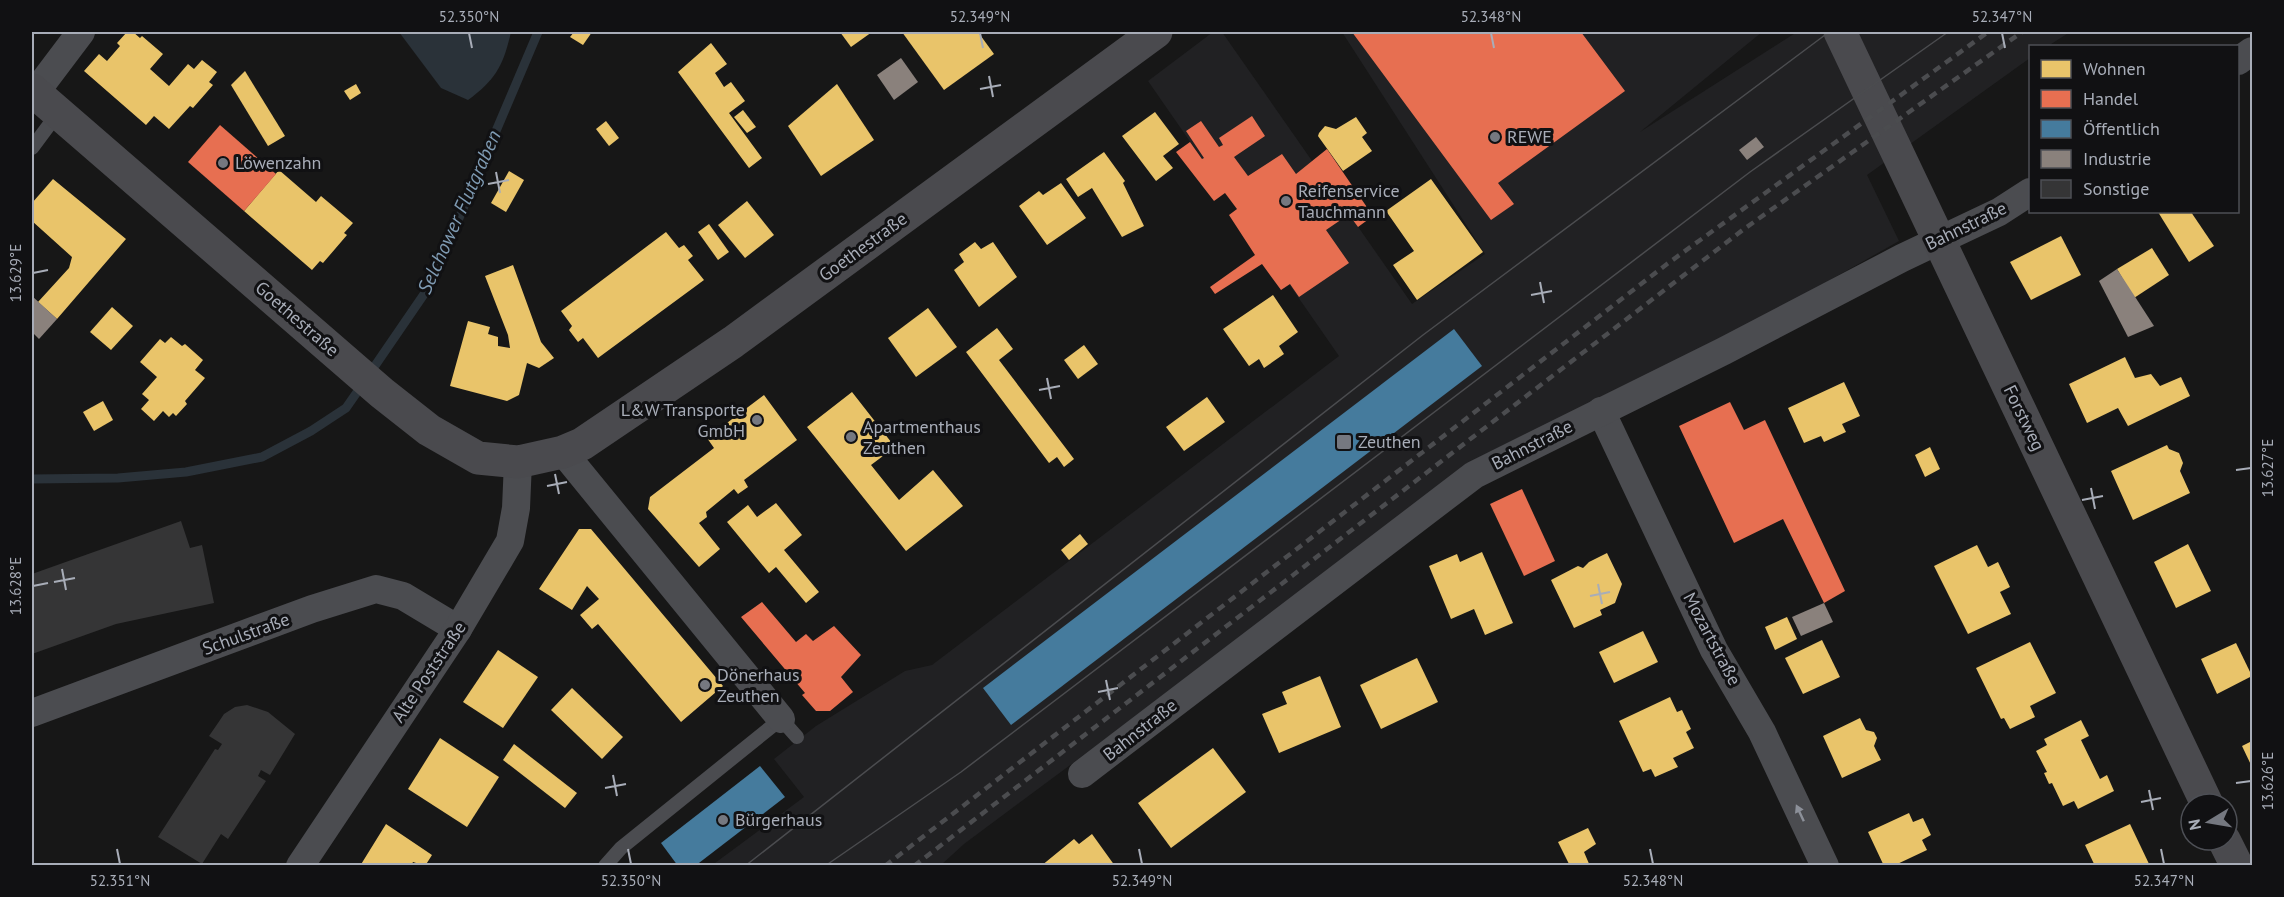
<svg xmlns="http://www.w3.org/2000/svg" width="2284" height="897" font-family="'PT Sans',sans-serif">
	<style>
		.built { fill: #212123 }
		.water { fill: #2a3239 }
		.homes { fill: #e9c46a }
		.shops { fill: #e76f51 }
		.public { fill: #457b9d }
		.industry { fill: #8a817c }
		.lines { fill: none; stroke-linecap: round; stroke-linejoin: round }
		.stream { stroke: #2a3239; stroke-width: 9 }
		.building { fill: #353536 }
		.service { stroke: #4b4c50; stroke-width: 14 }
		.minor { stroke: #4b4c50; stroke-width: 28 }
		.secondary { stroke: #4a4a4e; stroke-width: 33 }
		.tram { stroke: #4b4c4f; stroke-width: 1.5 }
		.rail { stroke: #4b4c4f; stroke-width: 4.5; stroke-dasharray: 8 6; stroke-linecap: butt }
		.oneway { fill: #8c9099 }
		.ticks { fill: none; stroke: #a8adb8; stroke-width: 2 }
		.poi-dot { fill: #757880; stroke: #111113; stroke-width: 2 }
		.labels { text-anchor: middle; stroke-width: 6; stroke-linejoin: round; paint-order: stroke }
		.poi-label { font-size: 18px; fill: #a8adb8; stroke: #111113; text-anchor: start }
		.street-label { font-size: 18px; fill: #a8adb8; stroke: #111113 }
		.water-label { font-size: 20px; font-style: italic; fill: #7f9bb3; stroke: #111113 }
		.neatline { fill: none; stroke: #a8adb8; stroke-width: 2 }
		.ticks-label { font-size: 15px; text-anchor: middle; fill: #a8adb8 }
	</style>
	<rect width="100%" height="100%" fill="#171717"/>
	<path class="built" d="M1213,32h9l190,272 73,-50 -143,-222h420l-122,100 157,-100h273l-22,14h-18v12l-163,117 32,66 -187,106 -265,138 -483,359 -23,21 -230,1 93,-69 -30,-38 42,-33 89,-55 27,-6 407,-309 -191,-275z"/>
	<path class="water" d="M399,32h112c-8,34 -15,47 -43,68l-27,-12z"/>
	<g class="homes">
		<path d="M127,32h6l7,6 2,-2 21,18 -13,15 19,17 19,-22 6,5 8,-9 15,12 -8,10 4,3 -20,23 -3,-2 -21,23 -15,-13 -8,9 -62,-54 15,-17 8,7 13,-15 -3,-3z"/>
		<path d="M574,32h18l-9,13 -13,-8z"/>
		<path d="M840,32h32l-21,15z"/>
		<path d="M902,32h76l16,22 -50,36z"/>
		<path d="M711,43l16,21 -12,9 9,14 7,-5 14,19 -16,12 33,45 -13,10 -71,-96z"/>
		<path d="M245,71l40,65 -17,10 -37,-61z"/>
		<path d="M356,84l5,9 -11,7 -6,-9z"/>
		<path d="M837,84l37,56 -53,36 -33,-50z"/>
		<path d="M743,110l13,17 -9,6 -13,-16z"/>
		<path d="M1155,112l24,32 -16,12 10,12 -17,13 -34,-45z"/>
		<path d="M1356,117l11,16 -5,4 10,14 -29,20 -25,-35 1,-3 6,-7 11,3z"/>
		<path d="M606,121l13,17 -10,8 -13,-17z"/>
		<path d="M1104,152l21,29 -2,2 21,43 -22,11 -30,-49 -14,9 -12,-18z"/>
		<path d="M279,170l37,32 5,-6 32,27 -9,10 3,2 -24,28 -3,-2 -8,9 -68,-59z"/>
		<path d="M509,171l15,9 -18,32 -15,-9z"/>
		<path d="M53,179l73,60 -69,80 -19,-17 31,-34 3,-11 -40,-36v-18z"/>
		<path d="M1431,179l52,73 -66,48 -24,-35 21,-14 -28,-40z"/>
		<path d="M1061,183l25,35 -39,27 -28,-39 20,-15 4,4z"/>
		<path d="M747,201l27,34 -29,23 -27,-33z"/>
		<path d="M2158,212h33l23,34 -25,16z"/>
		<path d="M709,224l20,28 -11,8 -20,-28z"/>
		<path d="M666,232l13,16 5,-3 9,11 -5,4 16,20 -106,78 -15,-20 -5,4 -9,-12 3,-4 -11,-15z"/>
		<path d="M2061,236l20,39 -50,25 -21,-38z"/>
		<path d="M975,242l6,7 12,-7 24,35 -38,30 -25,-37 10,-8 -5,-8z"/>
		<path d="M2152,248l17,27 -35,23 -17,-29z"/>
		<path d="M513,265l28,77 13,16 -15,10 -12,-5 -8,32 -12,6 -57,-15 18,-65 22,6 -2,7 10,3v9l12,2 -2,-13 -23,-59z"/>
		<path d="M1273,295l25,37 -19,14 5,8 -20,14 -5,-9 -10,7 -26,-37z"/>
		<path d="M112,307l21,19 -22,24 -21,-18z"/>
		<path d="M928,308l29,39 -41,30 -28,-39z"/>
		<path d="M997,328l16,21 -14,11 75,99 -10,8 -7,-10 -8,6 -83,-111z"/>
		<path d="M171,337l11,9 3,-2 18,16 -8,10 10,8 -20,23 2,3 -11,12 -3,-3 -4,4 -6,-6 -9,10 -13,-12 8,-9 -7,-6 15,-17 -17,-15 20,-23 5,4z"/>
		<path d="M1084,345l14,19 -20,15 -14,-19z"/>
		<path d="M2125,357l10,21 16,-4 9,12 21,-9 9,19 -62,30 -10,-18 -31,15 -18,-39z"/>
		<path d="M1844,382l16,34 -18,8 4,8 -22,10 -3,-6 -17,7 -16,-35z"/>
		<path d="M852,392l43,55 -24,18 28,35 34,-30 30,36 -57,45 -99,-124z"/>
		<path d="M764,395l33,45 -53,40 4,7 -10,7 -4,-5 -28,23 1,5 -8,6 21,26 -21,18 -51,-58 2,-12 64,-49 -7,-10z"/>
		<path d="M1207,397l18,25 -41,29 -18,-24z"/>
		<path d="M103,401l10,19 -19,11 -11,-19z"/>
		<path d="M2167,445l2,4 10,4 4,10 -3,8 10,22 -57,27 -22,-49z"/>
		<path d="M1930,447l10,22 -15,8 -10,-22z"/>
		<path d="M776,503l26,32 -18,15 35,42 -13,11 -30,-36 -7,6 -42,-51 21,-17 9,12z"/>
		<path d="M579,529h12l132,157 -42,36 -83,-98 -6,5 -12,-14 19,-16 -12,-13 -15,24 -33,-21z"/>
		<path d="M1080,534l8,10 -19,16 -8,-10z"/>
		<path d="M2188,544l23,47 -35,17 -22,-46z"/>
		<path d="M1977,545l11,22 10,-5 12,25 -10,5 11,22 -43,20 -34,-68z"/>
		<path d="M1482,552l31,71 -28,12 -11,-26 -23,10 -22,-53 28,-12 3,8z"/>
		<path d="M1607,553l15,31 -7,19 -15,7 2,5 -28,13 -23,-48 27,-14 5,2 6,-6z"/>
		<path d="M1787,617l10,22 -22,11 -10,-23z"/>
		<path d="M1643,631l15,31 -44,21 -15,-31z"/>
		<path d="M1822,640l18,37 -37,17 -18,-36z"/>
		<path d="M2030,642l26,51 -26,13 5,11 -25,12 -6,-11 -3,1 -25,-51z"/>
		<path d="M2236,643l16,33 -35,18 -16,-35z"/>
		<path d="M498,650l40,27 -35,51 -40,-26z"/>
		<path d="M1417,658l21,44 -57,27 -21,-44z"/>
		<path d="M1320,676l21,51 -62,26 -17,-39 25,-10 -5,-12z"/>
		<path d="M572,688l51,49 -21,22 -51,-49z"/>
		<path d="M1670,697l7,15 5,-2 9,19 -5,3 8,16 -21,10 5,9 -23,10 -4,-8 -8,3 -24,-51z"/>
		<path d="M1860,718l6,12 8,2 3,6 -3,8 7,14 -39,18 -19,-42z"/>
		<path d="M2081,720l8,16 -8,4 19,39 7,-4 7,16 -36,18 -4,-8 -11,5 -11,-23 -3,1 -5,-11 3,-1 -11,-21 11,-6 -3,-6z"/>
		<path d="M440,738l59,39 -32,50 -59,-38z"/>
		<path d="M2252,741v26l-10,-21z"/>
		<path d="M514,744l63,49 -12,15 -62,-48z"/>
		<path d="M1213,748l33,44 -75,56 -33,-45z"/>
		<path d="M1909,813l4,9 10,-4 8,17 -9,5 5,10 -34,16h-9l-16,-34z"/>
		<path d="M386,824l46,31 -7,11 -12,-4 -2,4h-51z"/>
		<path d="M2130,824l20,42h-55l-10,-21z"/>
		<path d="M1588,828l8,16 -12,8 6,14h-20l-12,-24z"/>
		<path d="M1092,834l23,32h-74l33,-27 5,5z"/>
	</g>
	<g class="shops">
		<path d="M1352,32h229l44,59 -127,92 16,21 -23,16z"/>
		<path d="M1252,116l13,20 -31,21 14,19 34,-22 14,20 31,-25 46,67 -15,11 -11,-15 1,3 -22,15 23,33 -50,34 -9,-13 -9,6 -19,-26 -47,30 -5,-7 45,-32 -26,-40 8,-6 -12,-16 -11,8 -38,-49 14,-10 12,17 2,-1 -18,-27 15,-10 18,26 4,-2 -4,-7z"/>
		<path d="M220,125l56,49 -32,37 -56,-49z"/>
		<path d="M1730,402l14,28 21,-10 80,171 -21,12 -41,-84 -49,24 -55,-117z"/>
		<path d="M1522,489l33,72 -31,15 -34,-72z"/>
		<path d="M762,602l34,40 10,-8 7,7 21,-15 27,29 -20,22 12,15 -23,19h-14l-14,-16 3,-2 -64,-76z"/>
	</g>
	<g class="public">
		<path d="M1454,329l28,37 -471,359 -28,-37z"/>
		<path d="M760,766l25,31 -90,69h-17l-17,-23z"/>
	</g>
	<g class="industry">
		<path d="M901,58l17,24 -24,18 -17,-25z"/>
		<path d="M1756,137l8,10 -17,13 -8,-10z"/>
		<path d="M2117,269l37,57 -26,11 -29,-56z"/>
		<path d="M32,296l25,23 -18,20 -7,-7z"/>
		<path d="M1824,603l9,19 -32,14 -9,-19z"/>
	</g>
	<g class="lines">
		<g class="stream">
			<path d="M370,373l61,-89 107,-252"/>
			<path d="M32,479l86,-1 68,-6 76,-15 49,-26 35,-23 16,-23"/>
		</g>
	</g>
	<g class="building">
		<path d="M181,521l9,27 12,-3 12,58 -98,21 -84,30v-80z"/>
		<path d="M247,705l21,7 27,22 -25,41 -9,-5 -3,6 8,5 -38,58 -7,-5 -19,30 -44,-27 57,-88 3,1 4,-6 -13,-8 9,-13 6,-9 11,-7z"/>
	</g>
	<g class="lines">
		<g class="service">
			<path d="M32,148l26,-35"/>
			<path d="M605,866l16,-18 160,-129 16,18"/>
		</g>
		<g class="minor">
			<path d="M2238,61l14,-10"/>
			<path d="M35,93l46,-61"/>
			<path d="M1601,411l113,239 48,82 63,134"/>
			<path d="M563,452l218,267"/>
			<path d="M32,713l280,-104 64,-20 27,7 55,33"/>
			<path d="M1082,774l392,-299 250,-124 178,-93 97,-46 31,-20"/>
			<path d="M300,866l158,-237 52,-88 6,-33 2,-46"/>
		</g>
		<g class="secondary">
			<path d="M1840,32l367,772"/>
			<path d="M32,90l350,303 47,37 49,28 40,4 45,-10 19,-8 151,-102 423,-310"/>
			<path d="M2224,840l13,26"/>
		</g>
		<g class="tram">
			<path d="M745,866l678,-531 406,-303"/>
			<path d="M825,866l136,-94 789,-600 198,-140"/>
		</g>
		<g class="rail">
			<path d="M885,866l782,-602 321,-232"/>
			<path d="M914,866l830,-637 278,-197"/>
		</g>
	</g>
	<defs><path id="oneway-solid" d="M-6-.8H1V-3.2L6.5 0L1 3.2V.8H-6Z" transform="scale(1.5)"/></defs>
	<use class="oneway" href="#oneway-solid" transform="translate(1800 813) rotate(-115)"/>
	<path class="ticks" d="M469,33l3,15M980,33l3,15M1491,33l3,15M2002,33l3,15M989,76l4,21M980,89l21,-4M496,172l4,21M488,184l21,-4M33,273l15,-3M1540,282l4,21M1531,295l21,-4M1047,378l4,21M1039,390l21,-4M2236,470l15,-2M555,474l4,20M547,486l20,-4M2091,488l4,21M2082,500l21,-4M62,569l4,21M54,582l21,-4M1598,584l4,20M33,586l15,-3M1590,596l20,-4M1106,680l4,20M1098,692l20,-4M613,775l4,21M2236,783l15,-2M605,788l21,-4M2149,790l4,20M2141,802l20,-4M117,849l3,15M628,849l3,15M1139,849l3,15M1650,849l3,15M2161,849l3,15"/>
	<g class="poi-dot">
		<circle cx="1495" cy="137" r="6"/>
		<circle cx="223" cy="163" r="6"/>
		<circle cx="1286" cy="201" r="6"/>
		<circle cx="757" cy="420" r="6"/>
		<circle cx="851" cy="437" r="6"/>
		<rect x="1336" y="434" width="16" height="16" rx="3"/>
		<circle cx="705" cy="685" r="6"/>
		<circle cx="723" cy="820" r="6"/>
	</g>
	<g class="labels">
		<g class="poi-label">
			<text x="1507" y="143">REWE</text>
			<text x="235" y="169">Löwenzahn</text>
			<text x="1298" y="197">Reifenservice<tspan x="1298" dy="21">Tauchmann</tspan></text>
			<text x="745" y="416" text-anchor="end">L&amp;W Transporte<tspan x="745" dy="21">GmbH</tspan></text>
			<text x="863" y="433">Apartmenthaus<tspan x="863" dy="21">Zeuthen</tspan></text>
			<text x="1358" y="448">Zeuthen</text>
			<text x="717" y="681">Dönerhaus<tspan x="717" dy="21">Zeuthen</tspan></text>
			<text x="735" y="826">Bürgerhaus</text>
		</g>
		<g class="street-label">
			<text transform="translate(1966 226) rotate(-26)" y="6">Bahnstraße</text>
			<text transform="translate(863 247) rotate(-36)" y="6">Goethestraße</text>
			<text transform="translate(297 319) rotate(41)" y="6">Goethestraße</text>
			<text transform="translate(2024 418) rotate(64)" y="6">Forstweg</text>
			<text transform="translate(1532 445) rotate(-27)" y="6">Bahnstraße</text>
			<text transform="translate(246 634) rotate(-20)" y="6">Schulstraße</text>
			<text transform="translate(1712 639) rotate(62)" y="6">Mozartstraße</text>
			<text transform="translate(429 672) rotate(-56)" y="6">Alte Poststraße</text>
			<text transform="translate(1140 730) rotate(-38)" y="6">Bahnstraße</text>
		</g>
		<g class="water-label">
			<text transform="translate(459 212) rotate(-66)" y="7">Selchower Flutgraben</text>
		</g>
	</g>
	<rect width="2284" height="897" fill="none" stroke="#111113" stroke-width="66"/>
	<rect x="2029" y="45" width="210" height="168" fill="#111113" stroke="#4d4f55" stroke-width="1.5"/>
	<rect x="2041" y="60" width="30" height="18" fill="#e9c46a" stroke="#4d4f55" stroke-width="1.5"/>
	<text x="2083" y="75" font-size="18" fill="#a8adb8">Wohnen</text>
	<rect x="2041" y="90" width="30" height="18" fill="#e76f51" stroke="#4d4f55" stroke-width="1.5"/>
	<text x="2083" y="105" font-size="18" fill="#a8adb8">Handel</text>
	<rect x="2041" y="120" width="30" height="18" fill="#457b9d" stroke="#4d4f55" stroke-width="1.5"/>
	<text x="2083" y="135" font-size="18" fill="#a8adb8">Öffentlich</text>
	<rect x="2041" y="150" width="30" height="18" fill="#8a817c" stroke="#4d4f55" stroke-width="1.5"/>
	<text x="2083" y="165" font-size="18" fill="#a8adb8">Industrie</text>
	<rect x="2041" y="180" width="30" height="18" fill="#353536" stroke="#4d4f55" stroke-width="1.5"/>
	<text x="2083" y="195" font-size="18" fill="#a8adb8">Sonstige</text>
	<g transform="translate(2209 822) rotate(259)"><circle r="28" fill="#111113" stroke="#4d4f55" stroke-width="1.5"/>
	<path d="M0-4.5L10 22L0 15L-10 22Z" fill="#757880"/>
	<text y="-9" font-size="16" font-weight="bold" text-anchor="middle" fill="#a8adb8">N</text>
	</g>
	<rect x="33" y="33" width="2218" height="831" class="neatline"/>
	<g class="ticks-label">
		<text x="469" y="22">52.350°N</text>
		<text x="980" y="22">52.349°N</text>
		<text x="1491" y="22">52.348°N</text>
		<text x="2002" y="22">52.347°N</text>
		<text transform="translate(16 273) rotate(-90)" y="5">13.629°E</text>
		<text transform="translate(2268 468) rotate(-90)" y="5">13.627°E</text>
		<text transform="translate(16 586) rotate(-90)" y="5">13.628°E</text>
		<text transform="translate(2268 781) rotate(-90)" y="5">13.626°E</text>
		<text x="120" y="886">52.351°N</text>
		<text x="631" y="886">52.350°N</text>
		<text x="1142" y="886">52.349°N</text>
		<text x="1653" y="886">52.348°N</text>
		<text x="2164" y="886">52.347°N</text>
	</g>
</svg>
